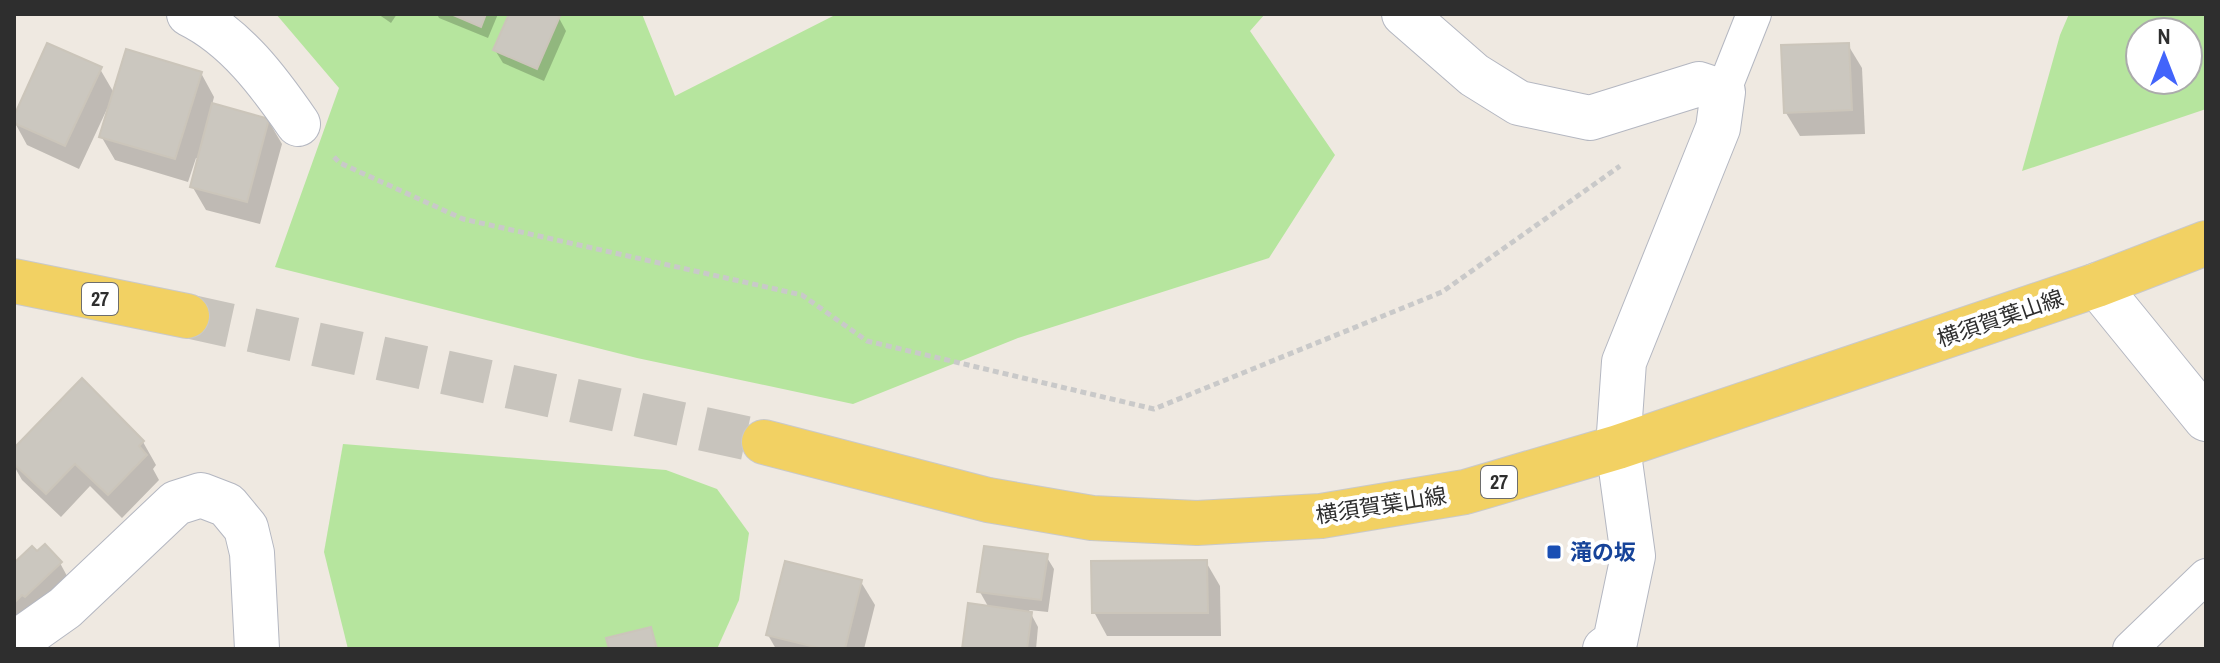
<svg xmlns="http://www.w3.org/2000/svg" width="2220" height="663" font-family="'Archivo Narrow','Noto Sans JP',sans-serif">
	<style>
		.green { fill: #b6e59e; fill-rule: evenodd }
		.shadow { fill: #0003 }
		.building { fill: #cbc7bf; stroke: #cbc5ba; stroke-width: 2 }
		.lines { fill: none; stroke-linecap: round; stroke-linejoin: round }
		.primary-tunnel { stroke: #c8c4bd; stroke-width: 44; stroke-dasharray: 44 22; stroke-linecap: butt }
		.service-casing { stroke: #b4b7c1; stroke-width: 36 }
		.minor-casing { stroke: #b4b7c1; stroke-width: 46 }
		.tertiary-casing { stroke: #b4b7c1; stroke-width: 46 }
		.primary-casing { stroke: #c9c9c9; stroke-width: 46 }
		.path { stroke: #c9c9c9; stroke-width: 5; stroke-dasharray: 6 4; stroke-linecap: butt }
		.service { stroke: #fff; stroke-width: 34 }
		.minor { stroke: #fff; stroke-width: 44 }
		.tertiary { stroke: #fff; stroke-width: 44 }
		.primary { stroke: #f2d163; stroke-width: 44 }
		.transit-dot { fill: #1a4fb4; stroke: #fff; stroke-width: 3 }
		.labels { text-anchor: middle; stroke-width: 8; stroke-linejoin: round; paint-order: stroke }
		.shield { fill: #fff; stroke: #6d6d6d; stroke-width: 2 }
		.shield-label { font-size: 20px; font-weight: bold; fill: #2e2e2e }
		.street-label { font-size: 22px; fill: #2e2e2e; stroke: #fff }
		.transit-label { font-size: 22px; font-weight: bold; fill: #164399; stroke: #fff; text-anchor: start }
	</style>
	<rect width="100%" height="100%" fill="#efe9e1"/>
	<g class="green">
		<path d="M276,14h366l33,82 162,-82h428l-15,17 85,124 -66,103 -251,80 -165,66 -216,-46 -362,-91 64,-179z"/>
		<path d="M2069,14h137v95l-184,62 38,-136zM2140,32h48v48h-48z"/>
		<path d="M343,444l323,26 51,19 32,44 -10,67 -22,49h-369l-24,-97z"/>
	</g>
	<g class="shadow">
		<path d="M378,14h19l-6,9z"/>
		<path d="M437,14h61l-10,24 -49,-20z"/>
		<path d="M511,14h39l9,4 7,13 -22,50 -41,-18 -8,-13z"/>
		<path d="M1848,45l14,23 3,66 -65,2 -14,-23z"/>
		<path d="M100,69l14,24 87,-20 13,24 -2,8 56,15 14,24 -22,80 -54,-14 -14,-24 7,-27 -3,-1 -8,24 -73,-22 -14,-24 8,-26 -2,-1 -28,60 -52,-24 -13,-24z"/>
		<path d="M14,373l1,3v29h-1z"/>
		<path d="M143,442l13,23 -3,4 6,11 -37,38 -32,-32 -29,31 -39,-37 -8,-14v-15z"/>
		<path d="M37,553l23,10 7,13 -34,33 -14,9 -5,-5v-47z"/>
		<path d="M1046,556l8,13 -6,43 -19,-2 9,17 -2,22h-72l25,-41 -9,-16z"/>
		<path d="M1206,562l14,24 1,50h-114l-13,-24z"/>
		<path d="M861,582l14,23 -11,44h-88l-8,-14z"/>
	</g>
	<g class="building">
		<path d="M451,14h35l-5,13z"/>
		<path d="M509,14h46l5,2 -23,53 -44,-19z"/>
		<path d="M47,43l55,24 -37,79 -51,-23v-7z"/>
		<path d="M1849,43l3,67 -68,3 -3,-68z"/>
		<path d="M126,49l76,23 -27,87 -76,-22z"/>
		<path d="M212,103l57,16 -22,83 -57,-15z"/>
		<path d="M82,378l62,63 -5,5 8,9 -39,40 -33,-31 -29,30 -32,-30v-16z"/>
		<path d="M45,544l17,18 -37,35 -3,-2 -8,8v-40l18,-17 5,5z"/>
		<path d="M984,546l64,8 -7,46 -64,-8z"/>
		<path d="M1207,560l1,53h-116l-1,-52z"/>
		<path d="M785,561l77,19 -17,69h-22l-57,-14z"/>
		<path d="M968,603l64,9 -5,37h-65z"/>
		<path d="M651,627l6,22h-48l-3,-11z"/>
	</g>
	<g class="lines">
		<path class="primary-tunnel" d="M187,316l577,126"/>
		<g class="service-casing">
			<g id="service">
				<path d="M1723,92l31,-78"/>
				<path d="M2130,649l76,-73"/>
			</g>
		</g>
		<g class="minor-casing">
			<g id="minor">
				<path d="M189,14c47,23 80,68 109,110"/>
				<path d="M1404,14l70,61 45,28 71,15 109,-34 24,8 -5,36 -94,234 -6,85 15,109 -18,86 -10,7"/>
				<path d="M2097,285l109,134"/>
			</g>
		</g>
		<g class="tertiary-casing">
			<path id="tertiary" d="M14,640l10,-3 41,-29 111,-105 25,-8 26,10 19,23 6,25 5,96"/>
		</g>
		<g class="primary-casing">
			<g id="primary">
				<path d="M14,281l173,35"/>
				<path d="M764,442l224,58 104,18 105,5 124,-7 144,-24 153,-45 479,-162 109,-42"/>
			</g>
		</g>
		<path class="path" d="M334,157l6,6 123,56 339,76 65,46 287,68 288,-117 178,-126"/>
		<use href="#service" class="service"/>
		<use href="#minor" class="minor"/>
		<use href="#tertiary" class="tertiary"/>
		<use href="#primary" class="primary"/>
	</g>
	<rect class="transit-dot" x="1546" y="544" width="16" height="16" rx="4"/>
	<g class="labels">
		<g class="shield">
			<rect x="82" y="283" width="36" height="32" rx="6"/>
			<rect x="1481" y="466" width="36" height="32" rx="6"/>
		</g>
		<g class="shield-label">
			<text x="100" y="306">27</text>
			<text x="1499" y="489">27</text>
		</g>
		<g class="street-label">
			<text transform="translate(2000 318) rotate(-19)" y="8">横須賀葉山線</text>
			<text transform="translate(1381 505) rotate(-9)" y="8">横須賀葉山線</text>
		</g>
		<g class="transit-label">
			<text x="1570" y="560">滝の坂</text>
		</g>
	</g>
	<rect width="2220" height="663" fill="none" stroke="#2e2e2e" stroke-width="32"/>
	<g transform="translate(2164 56)"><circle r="38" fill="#ffffff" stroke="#ababab" stroke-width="2"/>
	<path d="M0-6L14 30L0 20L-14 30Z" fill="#4264fb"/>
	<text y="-12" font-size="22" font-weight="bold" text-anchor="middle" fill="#2e2e2e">N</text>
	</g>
</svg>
